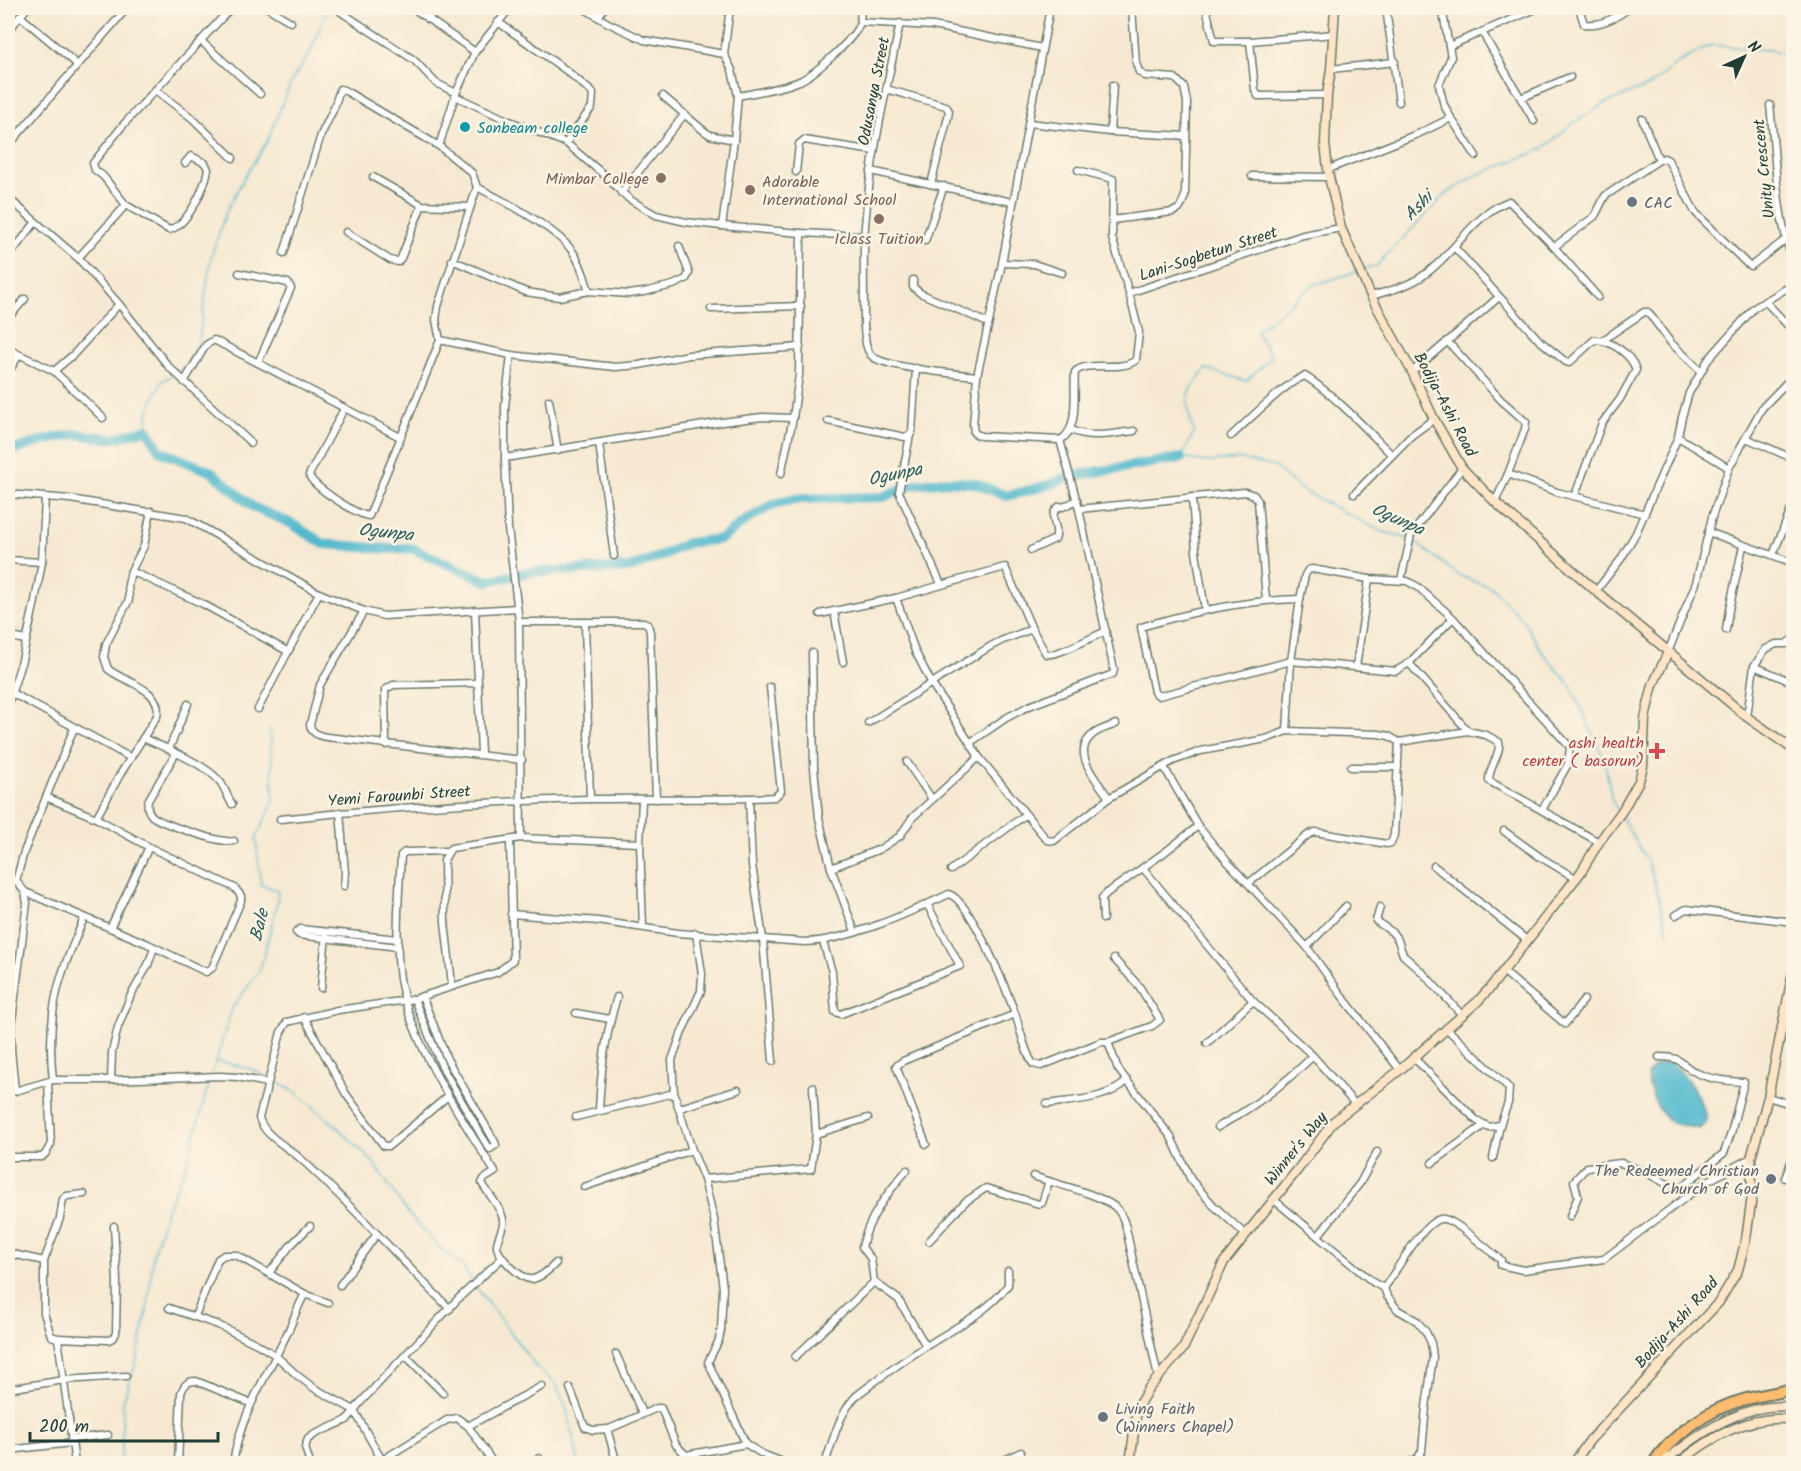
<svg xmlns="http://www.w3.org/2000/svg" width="1801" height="1471" font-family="Kalam,sans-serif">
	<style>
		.water { fill: #50b8ce; stroke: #387a81; stroke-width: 1.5 }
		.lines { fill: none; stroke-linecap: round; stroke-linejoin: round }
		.stream { stroke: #50b8ce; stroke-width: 1.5 }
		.river { stroke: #50b8ce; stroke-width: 10 }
		.street-casing { stroke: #6b796b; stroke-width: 9 }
		.secondary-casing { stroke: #6b796b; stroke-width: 11 }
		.highway-casing { stroke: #6b796b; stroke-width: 14 }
		.street { stroke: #fff; stroke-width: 6 }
		.secondary { stroke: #ffe4c6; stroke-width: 8 }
		.highway { stroke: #febc70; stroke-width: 10 }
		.culture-dot { fill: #0f9aa8; stroke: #fcf5e5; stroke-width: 2 }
		.education-dot { fill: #8d6e63; stroke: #fcf5e5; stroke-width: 2 }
		.worship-dot { fill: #6b7280; stroke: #fcf5e5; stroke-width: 2 }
		.health-dot { fill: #e0444e; stroke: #fcf5e5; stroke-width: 2 }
		.labels { text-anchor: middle; stroke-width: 5; stroke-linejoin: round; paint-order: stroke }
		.street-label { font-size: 16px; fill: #1f3d34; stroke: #fcf5e5 }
		.culture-label { font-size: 16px; fill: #0d838f; stroke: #fcf5e5; text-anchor: start }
		.education-label { font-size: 16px; fill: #785e54; stroke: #fcf5e5; text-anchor: end }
		.worship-label { font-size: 16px; fill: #5b616d; stroke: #fcf5e5; text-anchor: start }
		.health-label { font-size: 16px; fill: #be3a42; stroke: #fcf5e5; text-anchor: end }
		.water-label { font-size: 18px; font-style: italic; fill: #2b5c5a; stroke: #fcf5e5 }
	</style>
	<rect width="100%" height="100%" fill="#fcf5e5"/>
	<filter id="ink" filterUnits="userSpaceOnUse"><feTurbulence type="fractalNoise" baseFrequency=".0167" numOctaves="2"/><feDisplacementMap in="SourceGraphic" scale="12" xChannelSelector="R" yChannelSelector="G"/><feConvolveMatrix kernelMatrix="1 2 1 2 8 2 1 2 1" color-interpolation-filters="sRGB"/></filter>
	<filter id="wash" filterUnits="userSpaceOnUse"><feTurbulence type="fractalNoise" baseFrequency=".008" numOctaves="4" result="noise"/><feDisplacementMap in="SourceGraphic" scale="24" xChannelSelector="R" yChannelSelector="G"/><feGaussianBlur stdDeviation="1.35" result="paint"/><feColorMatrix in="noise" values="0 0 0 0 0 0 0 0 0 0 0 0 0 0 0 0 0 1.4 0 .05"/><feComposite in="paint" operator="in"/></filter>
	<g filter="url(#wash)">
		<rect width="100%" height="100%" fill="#f7e9d1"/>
		<path class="water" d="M1670,1062c16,11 34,41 37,60l-8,7c-8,-3 -22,-3 -28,-7 -14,-10 -22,-31 -24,-47l8,-9z"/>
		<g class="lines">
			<g class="stream">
				<path d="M1363,269l13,-3 70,-72 29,-18 68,-27 29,-25 34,-21 45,-18 28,-23 32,-17 59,5 24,6"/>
				<path d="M1356,272l-43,13 -57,47 16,25 -26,24 -40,-12c-22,27 -22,30 -12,64l-13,25 27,4 31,-3 36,8 27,23 78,41 27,7"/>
				<path d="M179,371l7,-6 13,-25 12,-83 15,-45 19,-36 22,-34 25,-62 18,-27 18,-45"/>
				<path d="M147,429l2,-20 13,-28 10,-6"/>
				<path d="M1412,540l48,36 31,11 31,32 21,34 28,33 33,73 8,41 6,11"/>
				<path d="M1621,817l26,43 8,24 13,49"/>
				<path d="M217,1061l34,8 15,8"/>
				<path d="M212,1074l20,-66 28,-38 17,-66 1,-14 -17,-5 -5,-47 18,-37 -4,-72"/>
				<path d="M271,1079l23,12 40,33 39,38 37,54 30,32 23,19 10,15"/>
				<path d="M475,1286l63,83 17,14 11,23 13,58"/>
				<path d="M121,1464l2,-62 14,-42 11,-55 5,-51 13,-43 21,-48 23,-84"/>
			</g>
			<path class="river" d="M8,452l37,-12 32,-6 35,5 35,-10 13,22 52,21 41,35 39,17 32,20 63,5 24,-1 76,33 42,-9 100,-4 32,-12 26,-13 34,-4 24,-18 29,-17 21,-5 88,-2 27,-12 35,-4 29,2 33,13 38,-10 26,-10 110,-18"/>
		</g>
	</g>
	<g filter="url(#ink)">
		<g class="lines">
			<g class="street-casing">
				<g id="street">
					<path d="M268,8l23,14"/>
					<path d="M413,8l62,44"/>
					<path d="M583,8l25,15 36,17 80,14"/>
					<path d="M1050,8l-48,255 -25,113 -4,49 1,8 7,3 79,4c20,-10 13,-49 15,-68 13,-13 44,1 61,-12l3,-28 -10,-39 174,-58 38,-7"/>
					<path d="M1206,8l8,33h36l84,-7"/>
					<path d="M1386,8l13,94"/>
					<path d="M1579,8l5,16c17,2 32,-6 45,-16"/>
					<path d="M341,12l73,48 22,23 20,10"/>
					<path d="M20,16l58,49"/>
					<path d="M598,17l6,-9"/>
					<path d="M428,19l8,-11"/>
					<path d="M498,22l69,49 26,22 -1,14 -26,36"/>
					<path d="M860,22l1,-14"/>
					<path d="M900,23c-14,68 -30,135 -35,203 -2,26 -1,52 -1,78 0,13 -2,45 9,53 15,11 83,17 104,19"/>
					<path d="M8,31l19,-23"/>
					<path d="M1482,32l52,89"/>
					<path d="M201,41l59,53"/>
					<path d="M1250,41l5,49 3,6 69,-1"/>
					<path d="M1449,46l89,-38"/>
					<path d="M1331,69l64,-7"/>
					<path d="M886,89l60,17 3,5 -1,6 -17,67"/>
					<path d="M155,90l37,28 41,40"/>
					<path d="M455,96l52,24 59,23 37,31 26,25 27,16 30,7 36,4 79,7 63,3"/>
					<path d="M663,96l41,35 6,4 24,5"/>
					<path d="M738,96c19,-4 41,-7 59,-14 15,-5 60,-45 63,-60l73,4 109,22"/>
					<path d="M1521,98l49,-21"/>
					<path d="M1770,105c6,53 5,108 24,159"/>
					<path d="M1451,118l25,38"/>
					<path d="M1642,119l17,41 5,-2 4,2 27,52 51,51 5,3 34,-26"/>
					<path d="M1029,123l81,9 76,4"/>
					<path d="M1110,132l3,-47"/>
					<path d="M8,146l119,-138"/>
					<path d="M439,146l17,-53 19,-41 35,-44"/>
					<path d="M185,163l6,-7 14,7 3,6c-3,19 -20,56 -39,61l-43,-25 -23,-29 -8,-6 -2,-7 31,-39 107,-116"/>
					<path d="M1329,169l91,-36 31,-15 -7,-13 -5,-20 12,-28 -9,-49"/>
					<path d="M1078,170l35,9 -1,59 17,55"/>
					<path d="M871,171l141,31"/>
					<path d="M796,172l3,-28 5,-4 70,11"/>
					<path d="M1252,176l77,1"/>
					<path d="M373,177l49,28 47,2"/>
					<path d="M477,187c27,14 78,40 96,65 8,11 12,26 16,39"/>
					<path d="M621,193l63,-78"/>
					<path d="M8,198l70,60 41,46 50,63 82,76"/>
					<path d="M1112,220l61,-8 7,-4 5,-12 2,-94 -3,-15 -9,-9 -30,-2 -6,-4 -3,-9 -4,-55"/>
					<path d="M722,226l12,-86 4,-44 -6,-26 -8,-16 6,-46"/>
					<path d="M346,232l44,28 8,2 3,-4 21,-53"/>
					<path d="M925,241l19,-55"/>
					<path d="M1554,247l41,-31 10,-20 54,-36"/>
					<path d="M1455,248l84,92 27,22 3,1 25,-23c17,0 37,14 42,30l-16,29 -18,24 -27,72"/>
					<path d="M284,253l37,-118 13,-27 6,-19 4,1 95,56 33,27 5,14 -39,119 -2,14 4,20 -71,176c-12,-1 -56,-29 -60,-41l35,-66"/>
					<path d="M8,257l27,-34"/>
					<path d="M78,258l48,-53"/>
					<path d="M452,260l74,32 33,5 30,-6 40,3 15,-2 29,-7 13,-6 3,-6 -10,-27"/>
					<path d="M1002,263l32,1 28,9"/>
					<path d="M239,273l49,10 3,5 -33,75"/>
					<path d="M913,280v7l7,6 68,30"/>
					<path d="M1371,296c18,-5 38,-10 53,-21 31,-21 48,-60 85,-74l45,46 44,50"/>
					<path d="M1765,301l29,31"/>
					<path d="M711,309l90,-3"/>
					<path d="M8,318l17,-19"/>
					<path d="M440,340l71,15 104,12 24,-2 50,-10 111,-8"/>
					<path d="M1603,340l41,-28h4l23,31 30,28"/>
					<path d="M1447,341l54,59 25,22 -1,7 -17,45 -13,28"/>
					<path d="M8,349l46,22 19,-16 46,-51"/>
					<path d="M511,355l-6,51v52l3,70 11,94 2,216"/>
					<path d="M54,371l49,47"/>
					<path d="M1412,372l87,-75"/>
					<path d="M8,373l11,-18"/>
					<path d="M184,382l22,-37 8,-5 186,97"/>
					<path d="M549,400l9,51"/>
					<path d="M828,421l77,16 5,-2 2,-3 4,-64"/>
					<path d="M1071,430c19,9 42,4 63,1"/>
					<path d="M910,435l-11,57 42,92"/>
					<path d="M1231,436c17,-15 55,-54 74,-60 32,21 60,52 87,79"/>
					<path d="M1678,437l51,31"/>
					<path d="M1746,438l48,21"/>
					<path d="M599,443l15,113"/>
					<path d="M505,458l217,-36 40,-5 31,1"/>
					<path d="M781,474l12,-56 6,-43 2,-142"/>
					<path d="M1508,474l49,18 88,22"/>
					<path d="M8,494l62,5 116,19 133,75 45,18 20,5 133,-8"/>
					<path d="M1354,494l58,-59 22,-16"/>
					<path d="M1192,497l4,55 9,58"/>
					<path d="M1079,509l166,-17 9,3 4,6 8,99"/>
					<path d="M1708,532l86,31"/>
					<path d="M1031,550l24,-11c6,-14 -10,-22 5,-33l3,1 14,-7"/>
					<path d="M1773,555l21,-53"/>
					<path d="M8,560l34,2"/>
					<path d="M131,571l72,33 84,47"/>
					<path d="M1401,580l10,-45 51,-67"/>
					<path d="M1596,591l25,-32 15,-26 42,-96 4,-20 7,-24 19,-33 46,-52 40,-24"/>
					<path d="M896,598l19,53 17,33 47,73 68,83 7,1 55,-43 64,-37 28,-10 65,-12 21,-8 92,3 10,2 10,6 69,-11 18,4 13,7c2,13 -11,26 -10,39l110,61"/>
					<path d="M1300,599c-54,1 -107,12 -159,28l13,65 5,4 132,-35 105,10 13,-8 44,-45"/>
					<path d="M475,610l6,144"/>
					<path d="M364,611l-44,74 -10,40c2,14 23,12 34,14l178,21"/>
					<path d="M834,611l9,51"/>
					<path d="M820,614l76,-16 109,-31 27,62 14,25c10,3 48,-18 60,-23"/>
					<path d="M519,622h125l4,3 2,7 6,167"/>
					<path d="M585,623l5,176"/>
					<path d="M1726,630l3,-20 14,-64"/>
					<path d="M8,636l17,4"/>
					<path d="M1668,652l28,-69 16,-66 17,-49 33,-60 32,-33"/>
					<path d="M812,653l2,115 5,50 12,50 24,64"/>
					<path d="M1409,663l59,68"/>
					<path d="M1754,666l40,17"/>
					<path d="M1356,667l13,-88"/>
					<path d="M12,693l119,65"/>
					<path d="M8,704l14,-44 13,-59 7,-39 3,-65"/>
					<path d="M258,709l61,-116"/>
					<path d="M1747,717l7,-51 12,-17 10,-5h10l8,-6"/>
					<path d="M868,723l123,-77 12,-6 29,-11"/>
					<path d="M1287,731l4,-70 9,-62 5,-24 3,-5 4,-1 57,10 38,2 11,6 35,31 117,129 -2,17 -26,46"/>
					<path d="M143,738c21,9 65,27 78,45 4,6 7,15 11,21"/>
					<path d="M971,742l35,-24 23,-12 84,-32 1,-4 -35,-161 -19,-69"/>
					<path d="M386,745l-1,-55 8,-5 84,-2"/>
					<path d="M169,749l19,-45"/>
					<path d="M176,753l-27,46c-3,6 -2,11 3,17 10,8 71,28 82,25"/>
					<path d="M907,762l25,37"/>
					<path d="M1164,767l34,59 28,34 81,87 35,49 58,74"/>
					<path d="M1351,767h47"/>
					<path d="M749,798l3,67 11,74 10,122"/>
					<path d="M1109,798c-12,-18 -41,-47 -14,-65 6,-4 14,-6 21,-9"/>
					<path d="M642,800l-2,43 3,84"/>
					<path d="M340,812l5,61 -1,13"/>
					<path d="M96,818l25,-45 36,-57c7,-27 -34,-34 -49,-47l-4,-12 2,-13 23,-44 -1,-15 3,-14 13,-25 7,-35"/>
					<path d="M280,819c102,-11 206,-18 309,-20 62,-1 124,1 186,-2l6,-6 -11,-104"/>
					<path d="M1504,831l36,26 37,22"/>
					<path d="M448,851l-43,1 -4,3c-2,36 -6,88 -1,124 11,65 60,137 95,193l-11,7 -2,4c6,11 19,24 21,36 2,10 -7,18 -6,28 2,10 26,35 36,32 9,-2 17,-10 23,-16"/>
					<path d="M1434,866l94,75"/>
					<path d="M831,868l49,-19 20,-13 12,-18 67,-61"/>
					<path d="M1143,868l110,133"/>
					<path d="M951,870l74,-55"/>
					<path d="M1249,883l59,-48 7,-3 72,12 4,-1 3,-8 5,-93"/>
					<path d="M25,892l123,52 58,28 6,-4 29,-67v-5l-6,-8 -86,-41 -53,-29 -50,-21"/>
					<path d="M1380,907l-4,14 16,11 6,8 5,15 19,17 40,43"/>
					<path d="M511,914l87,7 80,12 127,9c43,-1 104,-29 144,-48 22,7 58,97 67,122 5,16 8,34 17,48l8,2 60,-24h7l10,27 53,68 20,43 23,26 32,29"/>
					<path d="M1676,915l10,-6 108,13"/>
					<path d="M1103,919l-1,-21 5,-5 58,-41 33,-26"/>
					<path d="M110,928l39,-81"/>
					<path d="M696,933l6,41 -1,17 -19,41 -10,28 2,33 18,57 12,29 10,40 9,69 -2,42 -2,10 -11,22 38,82 16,10 26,10"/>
					<path d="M823,942l9,30 3,40 6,2 119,-48 -33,-62"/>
					<path d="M398,947l-99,-12 -3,-3 4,-3 98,10"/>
					<path d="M1307,947l39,-41"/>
					<path d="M1503,971l62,53 19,-24"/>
					<path d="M452,985l-7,-63 -1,-62 7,-12 70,-10 119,5"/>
					<path d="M321,988l5,-53"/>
					<path d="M414,999l29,70 41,71 6,9 6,-4 -1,-3 -48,-83 -25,-63"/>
					<path d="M576,1013l34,6"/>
					<path d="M304,1017l42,77 38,52h5l59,-50"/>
					<path d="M1446,1028l63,60 -1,15 -8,22 -7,33"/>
					<path d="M1108,1042l44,-16 8,-6 -21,-34 -25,-27"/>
					<path d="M1207,1043l46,-42 60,55 42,48"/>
					<path d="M1413,1057l63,63 13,7 11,-2"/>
					<path d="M53,1080c-4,-35 -2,-73 9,-106 6,-19 15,-38 22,-56"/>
					<path d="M111,1080l1,-28 6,-25 12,-30 18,-32 6,-17"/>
					<path d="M15,1090l-4,-40v-22l16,-125 -2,-11 -9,-11 8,-29 50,-124"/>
					<path d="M8,1093l45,-13h58l109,-4 17,1 30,6"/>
					<path d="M1768,1097l26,8"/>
					<path d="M1047,1104c26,-4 60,-4 80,-23"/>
					<path d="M680,1108l58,-18"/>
					<path d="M599,1110c2,-41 6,-74 18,-113"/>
					<path d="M576,1117l98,-24"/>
					<path d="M1218,1127c37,-21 64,-41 95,-71"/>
					<path d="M816,1134l52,-16"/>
					<path d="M926,1144l-30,-78 7,-5 112,-47"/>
					<path d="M8,1157h34l4,-4 5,-9 -3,-62"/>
					<path d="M1432,1163l52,-38"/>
					<path d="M907,1170c-19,22 -39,48 -45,77l9,12 3,23 24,17 28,47"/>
					<path d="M1033,1176c22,8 64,17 82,31 6,5 9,13 11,21l32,149"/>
					<path d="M1785,1178l9,-23"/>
					<path d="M704,1179l107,-10 5,-35 -3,-47"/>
					<path d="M584,1187l108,-37"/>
					<path d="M1273,1199l101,84 10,5c11,-14 42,-73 60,-69 13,2 45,32 57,41v5l22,5 81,-11 102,-77 45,-24"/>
					<path d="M1570,1216l8,-20 -4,-15 13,-14 34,-4 24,9 22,12 16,2 41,-33 7,-20 13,-51c-15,-1 -32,-2 -47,-9 -19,-9 -12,-16 -38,-16"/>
					<path d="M1318,1236l42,-53 17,-31"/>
					<path d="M929,1241l36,-39 21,-14 53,16 3,-1 7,-22"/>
					<path d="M8,1253l36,8"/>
					<path d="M269,1273l22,-28 19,-19"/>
					<path d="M340,1285l36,-50"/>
					<path d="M1384,1288l3,8 11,14 19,11 9,11 5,11 2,14 -7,50 -4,44 -5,8 -12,5"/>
					<path d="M305,1294l23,9"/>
					<path d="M169,1308l49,17 39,19 18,11 23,21 16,12 40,22 30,54"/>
					<path d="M450,1309c-50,-50 -97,-103 -149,-150 -14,-13 -36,-22 -42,-41l22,-86 6,-10 51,-12 76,-11 84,-27 15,-12 -3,-119"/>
					<path d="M195,1316l23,-57 6,-4h12l69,39c-8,13 -12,28 -19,42 -21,43 -46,79 -53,128"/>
					<path d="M58,1338l51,2 5,-3 2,-4 1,-53 -3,-54"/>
					<path d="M616,1354l26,59"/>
					<path d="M406,1356l37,37"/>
					<path d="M795,1357l79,-75"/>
					<path d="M570,1388l15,39 8,3 16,-1"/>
					<path d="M8,1389l56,-9 62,-4"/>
					<path d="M468,1426l26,38"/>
					<path d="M71,1439l37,-4"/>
					<path d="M8,1450l64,-7"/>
					<path d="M539,1458l2,6"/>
					<path d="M382,1460l65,-40 10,-2 11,8 74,-40"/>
					<path d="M75,1464l-17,-126 -7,-2 -7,-23v-52l16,-43 3,-19 4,-3 17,-2"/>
					<path d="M178,1464l3,-71c3,-8 6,-12 15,-12l54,22"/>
					<path d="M310,1464l-5,-17 3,-8 7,-5 32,-14 12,-16 99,-105 44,-41"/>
					<path d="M617,1464l-9,-32 1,-3 48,-21h4l2,5 13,32 10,10 60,-11"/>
					<path d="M825,1464c8,-24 14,-50 31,-68 22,-17 45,-34 69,-49 30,-20 61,-33 83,-62v-14"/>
					<path d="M996,1464l25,-12"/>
				</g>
			</g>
			<g class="secondary-casing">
				<g id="secondary">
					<path d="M1335,8l-4,61 -4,26 -2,49 4,33 12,51 30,68 41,76 22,47 28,49 33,34 101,89 151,126 47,33"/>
					<path d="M1130,1464l6,-48 5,-15 7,-12 35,-40 41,-87 75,-94 35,-47 66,-51 77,-68 13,-14 91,-116 18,-30 23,-31 17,-30 4,-15 2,-47 3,-14 5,-20 15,-33"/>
					<path d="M1573,1464l17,-24 129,-138 19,-32 8,-31 6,-43 -1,-38 17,-61 26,-130"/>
					<path d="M1660,1464c40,-30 81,-63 134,-57"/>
					<path d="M1678,1464c32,-27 72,-51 116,-44"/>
				</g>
			</g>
			<g class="highway-casing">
				<path id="highway" d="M1653,1464c17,-28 58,-56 90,-64 16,-5 34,-7 51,-11"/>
			</g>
			<use href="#street" class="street"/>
			<use href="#secondary" class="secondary"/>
			<use href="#highway" class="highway"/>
		</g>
	</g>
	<circle class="culture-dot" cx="465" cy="127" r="6"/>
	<g class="education-dot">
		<circle cx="661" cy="178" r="6"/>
		<circle cx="750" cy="190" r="6"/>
		<circle cx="879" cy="219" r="6"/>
	</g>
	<g class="worship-dot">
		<circle cx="1632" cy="202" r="6"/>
		<circle cx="1771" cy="1179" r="6"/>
		<circle cx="1103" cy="1417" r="6"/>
	</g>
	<path class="health-dot" d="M1654 742h6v6h6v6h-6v6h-6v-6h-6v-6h6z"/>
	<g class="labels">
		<g class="street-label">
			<text transform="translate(873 91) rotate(-79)" y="6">Odusanya Street</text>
			<text transform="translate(1763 169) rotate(-96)" y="6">Unity Crescent</text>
			<text transform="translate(1208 253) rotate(-18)" y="6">Lani-Sogbetun Street</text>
			<text transform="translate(1446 404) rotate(62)" y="6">Bodija-Ashi Road</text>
			<text transform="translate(399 795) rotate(-4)" y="6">Yemi Farounbi Street</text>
			<text transform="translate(1295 1148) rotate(-51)" y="6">Winner's Way</text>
			<text transform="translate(1676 1322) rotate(-48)" y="6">Bodija-Ashi Road</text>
		</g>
		<g class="culture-label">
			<text x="477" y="133">Sonbeam college</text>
		</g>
		<g class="education-label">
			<text x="649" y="184">Mimbar College</text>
			<text x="762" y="187" text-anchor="start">Adorable<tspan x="762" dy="18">International School</tspan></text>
			<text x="879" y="244" text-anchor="middle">Iclass Tuition</text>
		</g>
		<g class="worship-label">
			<text x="1644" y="208">CAC</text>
			<text x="1759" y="1176" text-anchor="end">The Redeemed Christian<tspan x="1759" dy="18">Church of God</tspan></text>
			<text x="1115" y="1414">Living Faith<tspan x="1115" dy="18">(Winners Chapel)</tspan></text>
		</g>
		<g class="health-label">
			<text x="1644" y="748">ashi health<tspan x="1644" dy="18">center ( basorun)</tspan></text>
		</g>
		<g class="water-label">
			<text transform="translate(1418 206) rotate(-46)" y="6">Ashi</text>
			<text transform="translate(895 474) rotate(-12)" y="6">Ogunpa</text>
			<text transform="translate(1398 519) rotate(24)" y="6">Ogunpa</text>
			<text transform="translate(386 532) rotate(6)" y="6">Ogunpa</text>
			<text transform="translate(259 925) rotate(-76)" y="6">Bale</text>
		</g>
	</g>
	<rect width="1801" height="1471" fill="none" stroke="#fcf5e5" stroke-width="30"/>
	<g transform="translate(1744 57) rotate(45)" stroke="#fcf5e5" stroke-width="4.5" paint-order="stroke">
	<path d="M0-4.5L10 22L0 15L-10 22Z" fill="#1f3d34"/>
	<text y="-9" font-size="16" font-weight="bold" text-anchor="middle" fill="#1f3d34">N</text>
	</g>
	<path d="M30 1432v9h188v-9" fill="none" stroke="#1f3d34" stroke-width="3"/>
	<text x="39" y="1432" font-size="18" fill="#1f3d34" stroke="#fcf5e5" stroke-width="4.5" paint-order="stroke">200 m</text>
</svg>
